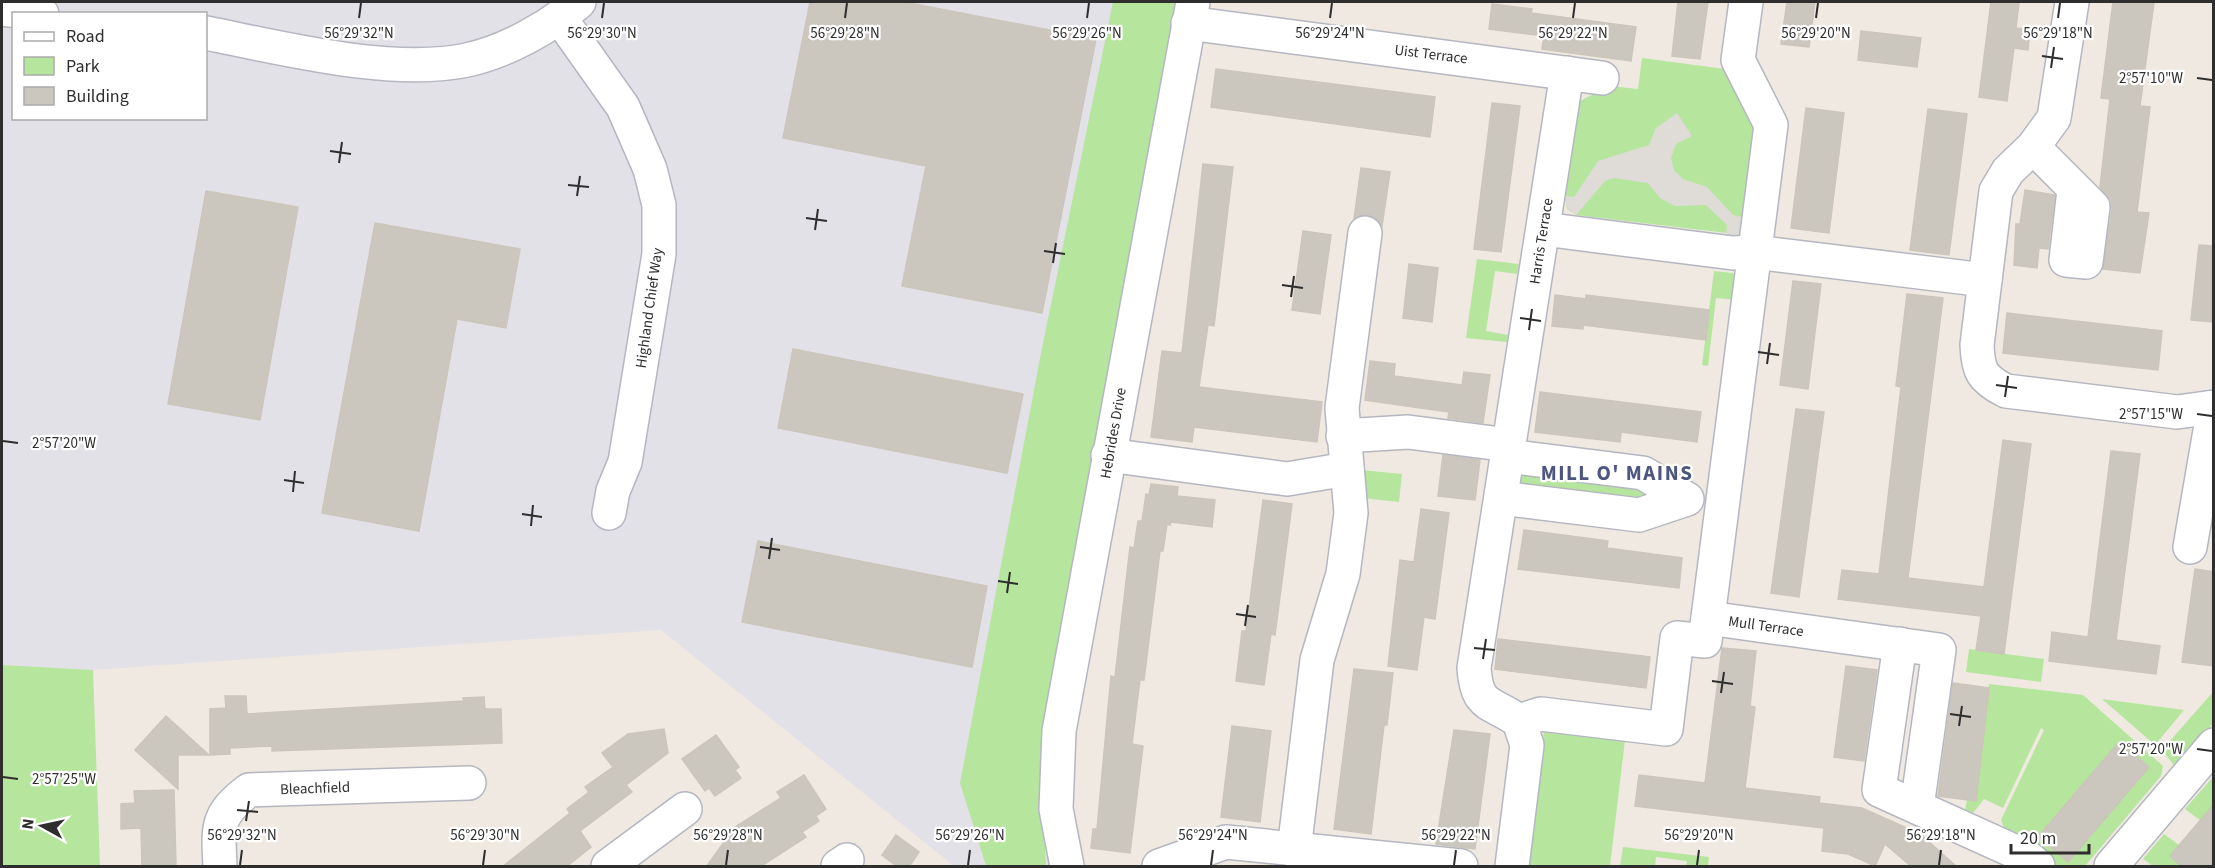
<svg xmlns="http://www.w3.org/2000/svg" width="2215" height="868" font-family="'Source Sans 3',sans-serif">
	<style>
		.industrial { fill: #e3e1e8; fill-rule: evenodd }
		.green { fill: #b6e59e }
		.plaza { fill: #dfdcd8 }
		.building { fill: #cbc7bf; stroke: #cbc5ba; stroke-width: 1.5 }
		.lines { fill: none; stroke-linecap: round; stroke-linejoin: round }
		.minor-casing { stroke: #b4b7c1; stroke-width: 36 }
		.minor { stroke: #fff; stroke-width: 33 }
		.ticks { fill: none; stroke: #2e2e2e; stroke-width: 2 }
		.labels { text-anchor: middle; stroke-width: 4.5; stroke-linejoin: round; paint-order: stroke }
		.street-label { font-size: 15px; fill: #2e2e2e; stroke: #fff }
		.district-label { font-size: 21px; font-weight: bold; letter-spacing: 1.5px; fill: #4d5680; stroke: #fff }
		.ticks-label { font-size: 15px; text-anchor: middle; fill: #2e2e2e; stroke: #fff; stroke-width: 4.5; stroke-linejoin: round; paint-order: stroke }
	</style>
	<rect width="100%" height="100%" fill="#efe9e1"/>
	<path class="industrial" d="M2,2h1191l-85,453 -51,411h-103l-293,-236 -568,40 -91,-5zM14,14h192v104h-192z"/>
	<g class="green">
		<path d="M1113,2h65l-136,780 4,84h-60l-26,-83 80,-425z"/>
		<path d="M1642,58l83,11 32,54 -13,112 -168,-20 -9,-6 -2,-13 15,-95 29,-15 29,3z"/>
		<path d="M1477,259l42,5 -2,10 -22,-3 -9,60 22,4 -1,7 -41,-4z"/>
		<path d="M1714,271l26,3 -4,26 -20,-2 -8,68 -6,-1z"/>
		<path d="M1523,468l124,22 -1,9 -126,-10z"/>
		<path d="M1361,470l41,4 -3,28 -37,-4z"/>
		<path d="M1969,649l75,10 -3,23 -75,-10z"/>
		<path d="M2,665l91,5 7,196h-98z"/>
		<path d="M1989,684l94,11 80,71 -2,10 -76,90h-30l-29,-26 -21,-10 -4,-10 43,-90 -3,-2 -38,80 -19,-9 -11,14 -8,-3 2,-10 9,1z"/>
		<path d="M2213,692v31l-37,45 -14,-18z"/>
		<path d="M2102,699l82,11 -29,35z"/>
		<path d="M1544,730l81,10 -15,126h-82z"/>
		<path d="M2213,777v37l-5,-4 -8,10 -15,-11z"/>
		<path d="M2164,834l15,11 -9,11 12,10h-29l-10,-7z"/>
		<path d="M1623,847l86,10 -1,9h-22l1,-5 -31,-4 -1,9h-35z"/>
	</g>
	<path class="plaza" d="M1677,113l15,23 -16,8 -5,14 3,12 9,9 24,8 26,28 14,3 -3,17h-18l1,-10 -21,-20 -31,1 -15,-8 -12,-15 -34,-5 -9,3 -29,34 -9,-6 -2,-13 9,1 24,-36 51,-16 7,-17z"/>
	<g class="building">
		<path d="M810,2h94l192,37 -54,274 -140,-27 24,-120 -143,-28z"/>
		<path d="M1678,2h30l-8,57 -28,-3z"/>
		<path d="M1787,2h28l-6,45 -28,-3z"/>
		<path d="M1991,2h28l-3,26 14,2 -2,20 -14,-2 -7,53 -28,-4z"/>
		<path d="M2113,2h41l-14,104 10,1 -13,105 12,1 -9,60 -37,-4 9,-60 -1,-9 -11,-13 10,-88 -9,-1z"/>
		<path d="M1492,4l40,5 -1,4 105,14 -5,34 -89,-12 2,-13 -55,-7z"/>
		<path d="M1861,31l60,7 -4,29 -59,-7z"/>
		<path d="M1216,69l219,28 -5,40 -219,-30z"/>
		<path d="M1492,103l28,3 -19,146 -27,-3z"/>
		<path d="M1806,108l38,5 -15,120 -38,-5z"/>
		<path d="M1928,109l39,5 -18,141 -39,-5z"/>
		<path d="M1203,164l30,3 -19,159 -6,-1 -9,62 123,15 -5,40 -123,-15 -2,15 -41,-5 11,-86 20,2z"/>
		<path d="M1361,168l29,4 -8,54 -5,-7 -9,-4 -14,4z"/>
		<path d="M2025,190l30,5 -7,54 -9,-1 -2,20 -23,-3 2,-41h4z"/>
		<path d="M206,191l92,16 -38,213 -92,-16z"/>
		<path d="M375,223l145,26 -14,79 -49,-9 -38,212 -97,-18z"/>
		<path d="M1303,231l28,4 -11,79 -28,-4z"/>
		<path d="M2199,245l15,1v76l-23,-2z"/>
		<path d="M1409,264l29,4 -6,54 -29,-4z"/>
		<path d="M1793,281l28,3 -13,105 -28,-4z"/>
		<path d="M1907,294l36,4 -35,280 76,9 19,-147 28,4 -27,210 -28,-4 5,-34 -143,-17 4,-29 37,4 22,-187 -5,-1z"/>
		<path d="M1555,295l31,4v-4l123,15 -3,30 -123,-15v4l-31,-3z"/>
		<path d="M2007,313l155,18 -4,39 -155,-17z"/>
		<path d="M793,349l230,45 -16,79 -229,-45z"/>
		<path d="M1370,361l25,3 -1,12 68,9 2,-13 26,3 -7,48 -35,-5 1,-6 -84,-12z"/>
		<path d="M1540,392l161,20 -4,30 -76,-10 -1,10 -85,-10z"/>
		<path d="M1796,409l28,3 -25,185 -28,-4z"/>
		<path d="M2111,451l29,3 -24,186 44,6 -4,28 -107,-13 3,-29 36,5z"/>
		<path d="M1443,455l37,5 -5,40 -37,-4z"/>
		<path d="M1151,484l27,3 -1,9 38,4 -3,27 -41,-5 -1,3 -3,-1 -4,27h-3l-16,129h-4l-8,64 11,2 -13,107 -39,-5 2,-19h4l14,-153 4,1 15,-130 4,1 4,-27h4l4,-27 3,1z"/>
		<path d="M1263,500l29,4 -17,131 -4,-1 -7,51 -28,-4 6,-50h4z"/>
		<path d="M1421,509l28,4 -14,106 -11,-2 -7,53 -29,-4 12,-106 14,2z"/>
		<path d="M1524,530l84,11 -1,7 75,10 -3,30 -161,-19z"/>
		<path d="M758,541l229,45 -15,81 -230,-45z"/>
		<path d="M2195,569l19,3v94l-32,-4z"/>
		<path d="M1498,639l152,18 -4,31 -151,-19z"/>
		<path d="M1722,648l34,3 -6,55 5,1 -10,81 75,9 -1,6 43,5 58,26 37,33h-45l-27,-23 -10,22 -27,-12 -26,-3 2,-23 -189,-22 4,-31 66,8z"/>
		<path d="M1846,666l31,4 -13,91 -30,-4z"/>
		<path d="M1354,669l39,4 -6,52h-3l-13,109 -37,-5z"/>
		<path d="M1953,683l36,5 -13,113 -38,-5z"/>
		<path d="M225,696h21l1,18 217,-13 -1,-3 21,-1 1,12h16l1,34 -230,8v-5l-42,2v6l-20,1v-46l16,-1z"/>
		<path d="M166,716l43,39h-31v34l-43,-39z"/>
		<path d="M1232,726l39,5 -11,91 -39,-5z"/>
		<path d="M664,729l4,24 -42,32 6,7 -52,39 11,16 -25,20h-64l68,-54 -3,-4 22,-17 -4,-5 28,-20 -11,-14 26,-19z"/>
		<path d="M1454,730l36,4 -15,115 -39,-5z"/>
		<path d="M716,735l23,32 -4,3 6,8 -26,18 -6,-8 -4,3 -23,-32z"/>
		<path d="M2119,742l30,25 -81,95 -30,-25z"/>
		<path d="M804,775l22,34 -10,7 3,5 -17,11 4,5 -46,30h-54l29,-40 46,-29 -4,-6z"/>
		<path d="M174,790l2,77h-34l-1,-39 -20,1v-25l14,-1 -1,-12z"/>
		<path d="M2214,804v63h-32l-12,-11z"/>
		<path d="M896,835l23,17 -10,15h-11l-16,-12z"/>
	</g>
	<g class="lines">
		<g class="minor-casing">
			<g id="minor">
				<path d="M2072,2l-18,116 -21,29 -25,24 -12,20 -19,154c1,26 5,34 29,46l171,21 37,-5"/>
				<path d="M2,9l40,5"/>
				<path d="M560,18l63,89 27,62 9,36v49l-34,208 -12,29 -4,22"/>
				<path d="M1188,23l414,55"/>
				<path d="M206,33c75,15 186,43 261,27 40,-9 81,-32 112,-58"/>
				<path d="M2033,147l60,60 -7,55 -20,-2 8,-70"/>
				<path d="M1543,229l190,24 21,-1 231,28"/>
				<path d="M1343,436l65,-4 101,13"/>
				<path d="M1108,455l179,24 60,-10"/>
				<path d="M1501,498l138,17 48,-16 -44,-26 -136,-17"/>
				<path d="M2190,547l21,-122 -2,-17"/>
				<path d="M1708,618l231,32 -22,157"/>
				<path d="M1900,644l-21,146 148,67 11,9"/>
				<path d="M1519,721l22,-7 125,15 11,-91 28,3 66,-516 -33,-65 8,-58"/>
				<path d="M1519,721c-28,-20 -42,-12 -45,-53l93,-595"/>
				<path d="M1294,850l23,-190 26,-86 8,-61 -9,-105 23,-175"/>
				<path d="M220,866c-2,-39 -4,-51 29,-76l220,-7"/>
				<path d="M608,866l77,-57"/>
				<path d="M838,866l9,-6"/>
				<path d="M1067,866l-11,-57 3,-78 134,-729"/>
				<path d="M1159,866l67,-24 235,24"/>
				<path d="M1512,866l15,-121 -8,-24"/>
				<path d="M2111,866l103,-121"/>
			</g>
		</g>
		<use href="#minor" class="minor"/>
	</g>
	<path class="ticks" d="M359,18l2,-15M602,18l2,-15M845,18l2,-15M1087,18l2,-15M1330,18l2,-15M1573,18l2,-15M1816,18l2,-15M2058,18l2,-15M2042,56l21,3M2051,68l3,-21M2197,78l15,2M330,151l21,3M339,163l3,-21M568,185l21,2M577,196l3,-20M806,218l21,3M815,230l3,-21M1044,251l21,3M1053,263l3,-20M1282,285l21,3M1291,297l3,-21M1520,318l21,3M1529,330l3,-21M1758,352l21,3M1767,364l3,-21M1996,385l21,3M2005,397l3,-21M2197,414l15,2M3,441l15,2M284,480l20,3M293,492l2,-21M522,514l20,3M531,526l2,-21M760,547l20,3M769,559l3,-21M998,581l20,3M1007,593l3,-21M1236,614l20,3M1245,626l3,-21M1474,648l21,2M1483,659l3,-20M1712,681l21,3M1721,693l3,-21M1950,714l21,3M1959,726l3,-20M2197,749l15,2M3,777l15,2M237,810l21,2M246,821l3,-20M240,865l2,-15M483,865l2,-15M726,865l2,-15M968,865l2,-15M1211,865l2,-15M1454,865l2,-15M1697,865l2,-15M1939,865l2,-15"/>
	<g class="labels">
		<g class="street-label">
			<text transform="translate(1431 54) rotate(7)" y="5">Uist Terrace</text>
			<text transform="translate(1541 241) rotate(-81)" y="5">Harris Terrace</text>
			<text transform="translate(649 308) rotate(-82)" y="5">Highland Chief Way</text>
			<text transform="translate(1113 433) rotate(-80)" y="5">Hebrides Drive</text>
			<text transform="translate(1766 626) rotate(8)" y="5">Mull Terrace</text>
			<text transform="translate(315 788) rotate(-2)" y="5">Bleachfield</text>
		</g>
		<g class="district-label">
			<text x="1617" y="480">MILL O' MAINS</text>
		</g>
	</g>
	<g class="ticks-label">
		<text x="359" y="38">56°29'32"N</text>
		<text x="602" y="38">56°29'30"N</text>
		<text x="845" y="38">56°29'28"N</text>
		<text x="1087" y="38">56°29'26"N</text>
		<text x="1330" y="38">56°29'24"N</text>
		<text x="1573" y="38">56°29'22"N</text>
		<text x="1816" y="38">56°29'20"N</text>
		<text x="2058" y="38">56°29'18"N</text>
		<text x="2151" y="83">2°57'10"W</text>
		<text x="2151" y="419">2°57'15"W</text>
		<text x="64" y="448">2°57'20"W</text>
		<text x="2151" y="754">2°57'20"W</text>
		<text x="64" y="784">2°57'25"W</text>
		<text x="242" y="840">56°29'32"N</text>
		<text x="485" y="840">56°29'30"N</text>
		<text x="728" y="840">56°29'28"N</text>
		<text x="970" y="840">56°29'26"N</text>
		<text x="1213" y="840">56°29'24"N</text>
		<text x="1456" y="840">56°29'22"N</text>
		<text x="1699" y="840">56°29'20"N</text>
		<text x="1941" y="840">56°29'18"N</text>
	</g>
	<rect width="2215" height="868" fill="none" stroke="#2e2e2e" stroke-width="6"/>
	<rect x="12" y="12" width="195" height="108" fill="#ffffff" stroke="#ababab" stroke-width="1.5"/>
	<rect x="24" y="32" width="30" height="9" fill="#ffffff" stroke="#ababab" stroke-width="1.5"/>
	<text x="66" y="42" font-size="18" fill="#2e2e2e">Road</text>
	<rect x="24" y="57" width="30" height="18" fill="#b6e59e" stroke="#ababab" stroke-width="1.5"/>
	<text x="66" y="72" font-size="18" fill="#2e2e2e">Park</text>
	<rect x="24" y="87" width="30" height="18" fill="#cbc7bf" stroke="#ababab" stroke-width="1.5"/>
	<text x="66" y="102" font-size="18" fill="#2e2e2e">Building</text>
	<g transform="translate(42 826) rotate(278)" stroke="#ffffff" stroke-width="4.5" paint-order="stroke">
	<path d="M0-4.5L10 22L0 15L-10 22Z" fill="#2e2e2e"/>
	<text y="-9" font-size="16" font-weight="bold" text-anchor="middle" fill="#2e2e2e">N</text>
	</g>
	<path d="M2011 844v9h78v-9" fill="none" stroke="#2e2e2e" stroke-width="3"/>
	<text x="2020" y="844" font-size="18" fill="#2e2e2e" stroke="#ffffff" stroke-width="4.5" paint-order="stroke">20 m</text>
</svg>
